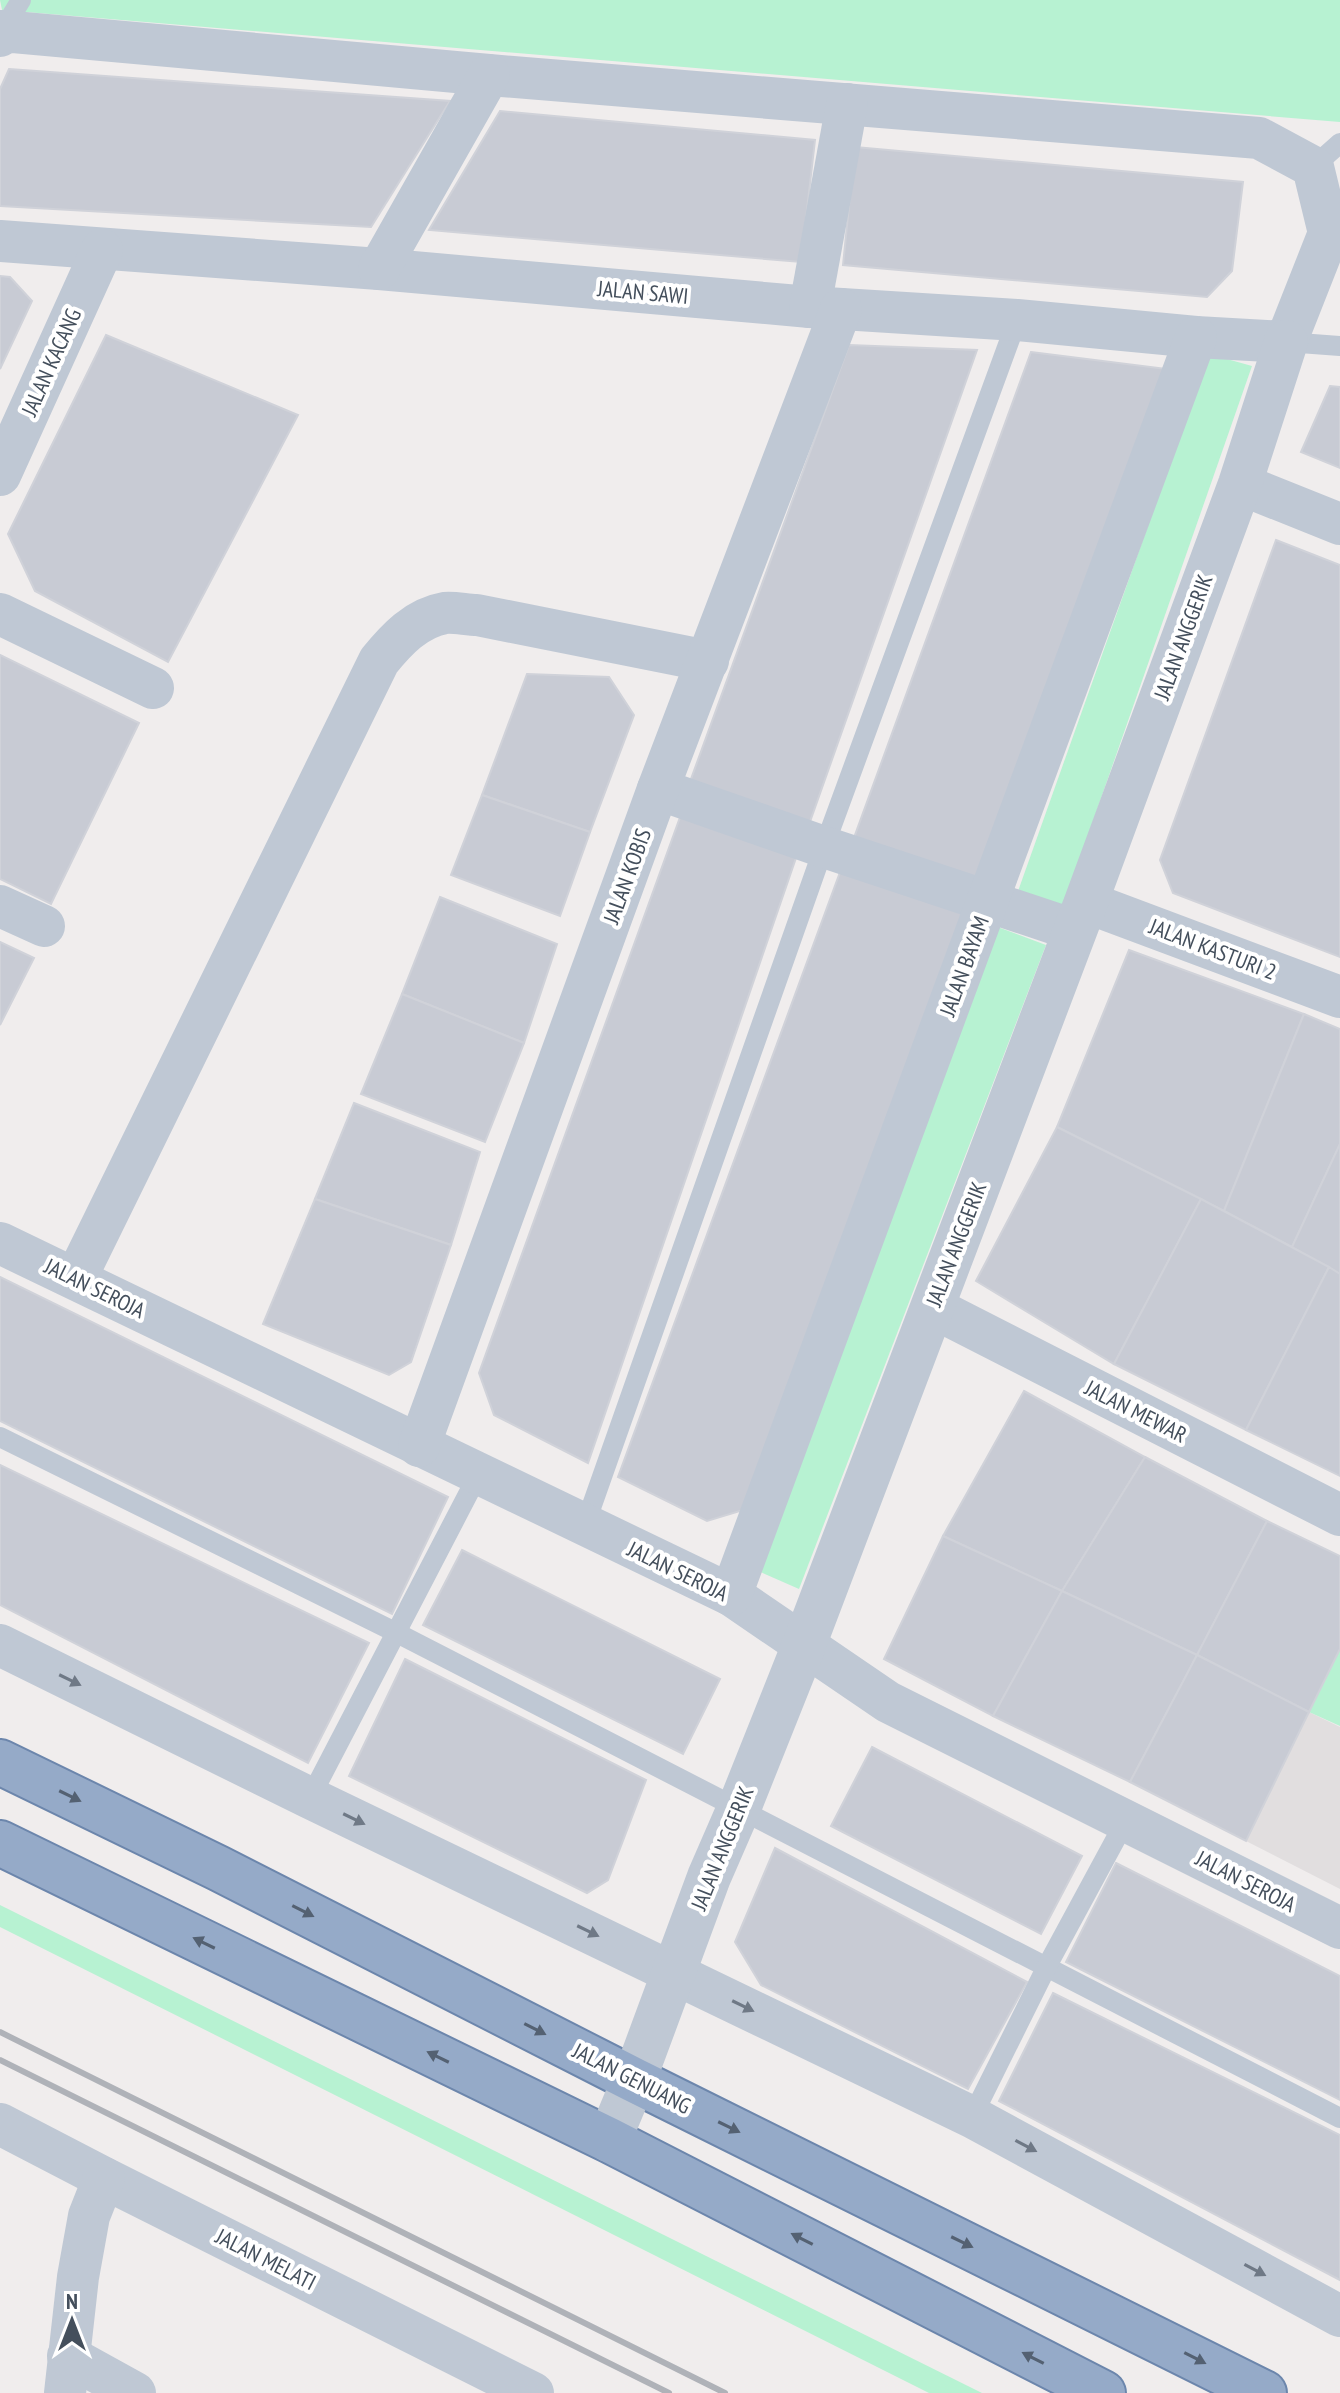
<svg xmlns="http://www.w3.org/2000/svg" width="1340" height="2393" font-family="'PT Sans Narrow',sans-serif">
	<style>
		.education { fill: #e1dedf }
		.green { fill: #b7f2d2 }
		.building { fill: #c8cbd4; stroke: #d0d2d9; stroke-width: 2 }
		.lines { fill: none; stroke-linecap: round; stroke-linejoin: round }
		.trunk-casing { stroke: #6c86ac; stroke-width: 48 }
		.service { stroke: #bfc8d4; stroke-width: 20 }
		.minor { stroke: #bfc8d4; stroke-width: 42 }
		.tertiary { stroke: #bfc8d4; stroke-width: 44 }
		.trunk { stroke: #95aac8; stroke-width: 44 }
		.rail { stroke: #afb2b8; stroke-width: 6 }
		.oneway { fill: #6f7986 }
		.oneway2 { fill: #546172 }
		.labels { text-anchor: middle; stroke-width: 8; stroke-linejoin: round; paint-order: stroke }
		.street-label { font-size: 22px; fill: #444f5c; stroke: #fff }
	</style>
	<rect width="100%" height="100%" fill="#f0eded"/>
	<path class="education" d="M1309,1712l31,15v162l-94,-48z"/>
	<g class="green">
		<path d="M0,0h1340v122l-1338,-112z"/>
		<path d="M1209,354l43,12 -190,544 -45,-16z"/>
		<path d="M995,926l51,19 -247,644 -43,-19z"/>
		<path d="M1340,1649v77l-31,-14z"/>
		<path d="M0,1905l982,488h-53l-929,-466z"/>
	</g>
	<g class="building">
		<path d="M9,69l441,32 -79,126 -371,-21v-117z"/>
		<path d="M500,111l315,29 -14,122 -372,-32z"/>
		<path d="M855,147l388,35 -11,89 -25,26 -364,-32z"/>
		<path d="M0,276l10,1 22,24 -32,68z"/>
		<path d="M106,335l192,80 -130,247 -133,-71 -27,-57z"/>
		<path d="M849,345l128,5 -171,483 -119,-43z"/>
		<path d="M1031,352l136,17 -195,521 -121,-44z"/>
		<path d="M1330,386l10,1v81l-39,-16z"/>
		<path d="M1276,540l64,25v392l-167,-64 -13,-33z"/>
		<path d="M0,655l139,68 -88,181 -51,-25z"/>
		<path d="M527,674l82,3 25,38 -44,117 -108,-37z"/>
		<path d="M482,795l108,37 -30,84 -109,-41z"/>
		<path d="M683,809l115,43 -210,611 -94,-48 -15,-42z"/>
		<path d="M843,864l127,50 -220,594 -43,13 -89,-44z"/>
		<path d="M440,897l117,47 -33,99 -122,-49z"/>
		<path d="M0,942l34,16 -34,67z"/>
		<path d="M1129,950l175,64 -80,197 -167,-84z"/>
		<path d="M402,994l122,49 -39,99 -124,-48z"/>
		<path d="M1304,1014l36,15v115l-48,103 -68,-36z"/>
		<path d="M354,1103l126,49 -29,93 -136,-46z"/>
		<path d="M1057,1127l144,72 -87,165 -138,-83z"/>
		<path d="M1340,1144v130l-48,-27z"/>
		<path d="M315,1199l136,46 -40,117 -22,13 -126,-51z"/>
		<path d="M1201,1199l128,68 -83,163 -132,-66z"/>
		<path d="M1329,1267l11,7v202l-94,-46z"/>
		<path d="M0,1277l448,220 -56,117 -392,-193z"/>
		<path d="M1024,1391l121,66 -83,134 -119,-55z"/>
		<path d="M1145,1457l122,64 -70,134 -135,-64z"/>
		<path d="M0,1465l369,178 -61,120 -308,-158z"/>
		<path d="M1267,1521l73,35v93l-31,63 -112,-57z"/>
		<path d="M943,1536l119,55 -69,125 -109,-57z"/>
		<path d="M462,1550l258,129 -37,75 -260,-129z"/>
		<path d="M1062,1591l135,64 -67,127 -137,-66z"/>
		<path d="M1197,1655l112,57 -63,129 -116,-59z"/>
		<path d="M405,1659l241,121 -38,100 -21,13 -238,-117z"/>
		<path d="M872,1747l210,109 -41,78 -210,-108z"/>
		<path d="M775,1848l252,134 -59,107 -207,-104 -26,-43z"/>
		<path d="M1116,1863l224,113v124l-274,-138z"/>
		<path d="M1053,1993l287,142v145l-341,-179z"/>
	</g>
	<g class="lines">
		<g class="trunk-casing">
			<g id="trunk">
				<path d="M0,1762l218,106 416,212 630,313"/>
				<path d="M0,1843l609,297 494,253"/>
			</g>
		</g>
		<g class="service">
			<path d="M2,31l19,-31"/>
			<path d="M1313,167l27,-24"/>
			<path d="M1286,342l54,4"/>
			<path d="M0,1437l397,196 943,485"/>
			<path d="M585,1525l239,-678 193,-527"/>
			<path d="M310,1798l168,-323"/>
			<path d="M972,2117l75,-151 79,-146"/>
		</g>
		<g class="minor">
			<path d="M0,36l2,-5 487,44 770,63 54,29 16,66 -43,109 -90,-5 -179,-17 -207,-13 -431,-38 -379,-28"/>
			<path d="M379,269l110,-194"/>
			<path d="M810,307l37,-203"/>
			<path d="M0,475l102,-225"/>
			<path d="M1240,484l100,40"/>
			<path d="M0,614l153,74"/>
			<path d="M658,789l166,58 250,83"/>
			<path d="M1086,902l254,95"/>
			<path d="M0,906l44,20"/>
			<path d="M0,1243l731,352 157,107 452,226"/>
			<path d="M76,1278l303,-617c17,-21 37,-43 66,-48 10,-1 22,2 32,2l231,46"/>
			<path d="M932,1307l408,208"/>
			<path d="M419,1446l239,-657 183,-480"/>
			<path d="M731,1595l465,-1258"/>
			<path d="M0,1645l310,153 662,319 368,199"/>
			<path d="M0,2124l104,54 429,215"/>
			<path d="M68,2356l67,37"/>
			<path d="M65,2393l13,-116 11,-61 15,-38"/>
		</g>
		<path class="tertiary" d="M609,2140l25,-60 75,-203 30,-69 65,-163 282,-743 154,-418 46,-142"/>
		<use href="#trunk" class="trunk"/>
		<g class="rail">
			<path d="M0,2032l725,361"/>
			<path d="M0,2060l669,333"/>
		</g>
	</g>
	<defs><path id="oneway-solid" d="M-6-.8H1V-3.2L6.5 0L1 3.2V.8H-6Z" transform="scale(2)"/></defs>
	<g class="oneway">
		<use href="#oneway-solid" transform="translate(70 1680) rotate(26)"/>
		<use href="#oneway-solid" transform="translate(354 1819) rotate(26)"/>
		<use href="#oneway-solid" transform="translate(588 1931) rotate(26)"/>
		<use href="#oneway-solid" transform="translate(743 2006) rotate(26)"/>
		<use href="#oneway-solid" transform="translate(1026 2146) rotate(28)"/>
		<use href="#oneway-solid" transform="translate(1255 2270) rotate(28)"/>
	</g>
	<g class="oneway2">
		<use href="#oneway-solid" transform="translate(70 1796) rotate(26)"/>
		<use href="#oneway-solid" transform="translate(303 1911) rotate(27)"/>
		<use href="#oneway-solid" transform="translate(204 1943) rotate(-154)"/>
		<use href="#oneway-solid" transform="translate(535 2029) rotate(27)"/>
		<use href="#oneway-solid" transform="translate(438 2057) rotate(-154)"/>
		<use href="#oneway-solid" transform="translate(729 2127) rotate(26)"/>
		<use href="#oneway-solid" transform="translate(802 2239) rotate(-153)"/>
		<use href="#oneway-solid" transform="translate(962 2242) rotate(26)"/>
		<use href="#oneway-solid" transform="translate(1033 2358) rotate(-153)"/>
		<use href="#oneway-solid" transform="translate(1195 2358) rotate(27)"/>
	</g>
	<g class="labels">
		<g class="street-label">
			<text transform="translate(643 292) rotate(5)" y="8">JALAN SAWI</text>
			<text transform="translate(51 362) rotate(-66)" y="8">JALAN KACANG</text>
			<text transform="translate(1183 637) rotate(-70)" y="8">JALAN ANGGERIK</text>
			<text transform="translate(627 876) rotate(-70)" y="8">JALAN KOBIS</text>
			<text transform="translate(1213 949) rotate(21)" y="8">JALAN KASTURI 2</text>
			<text transform="translate(964 966) rotate(-70)" y="8">JALAN BAYAM</text>
			<text transform="translate(956 1244) rotate(-69)" y="8">JALAN ANGGERIK</text>
			<text transform="translate(95 1288) rotate(26)" y="8">JALAN SEROJA</text>
			<text transform="translate(1136 1411) rotate(27)" y="8">JALAN MEWAR</text>
			<text transform="translate(678 1571) rotate(26)" y="8">JALAN SEROJA</text>
			<text transform="translate(722 1848) rotate(-68)" y="8">JALAN ANGGERIK</text>
			<text transform="translate(1246 1881) rotate(27)" y="8">JALAN SEROJA</text>
			<text transform="translate(632 2078) rotate(27)" y="8">JALAN GENUANG</text>
			<text transform="translate(266 2259) rotate(27)" y="8">JALAN MELATI</text>
		</g>
	</g>
	<g transform="translate(72 2321)" stroke="#ffffff" stroke-width="6" paint-order="stroke">
	<path d="M0-6L14 30L0 20L-14 30Z" fill="#444f5c"/>
	<text y="-12" font-size="22" font-weight="bold" text-anchor="middle" fill="#444f5c">N</text>
	</g>
</svg>
